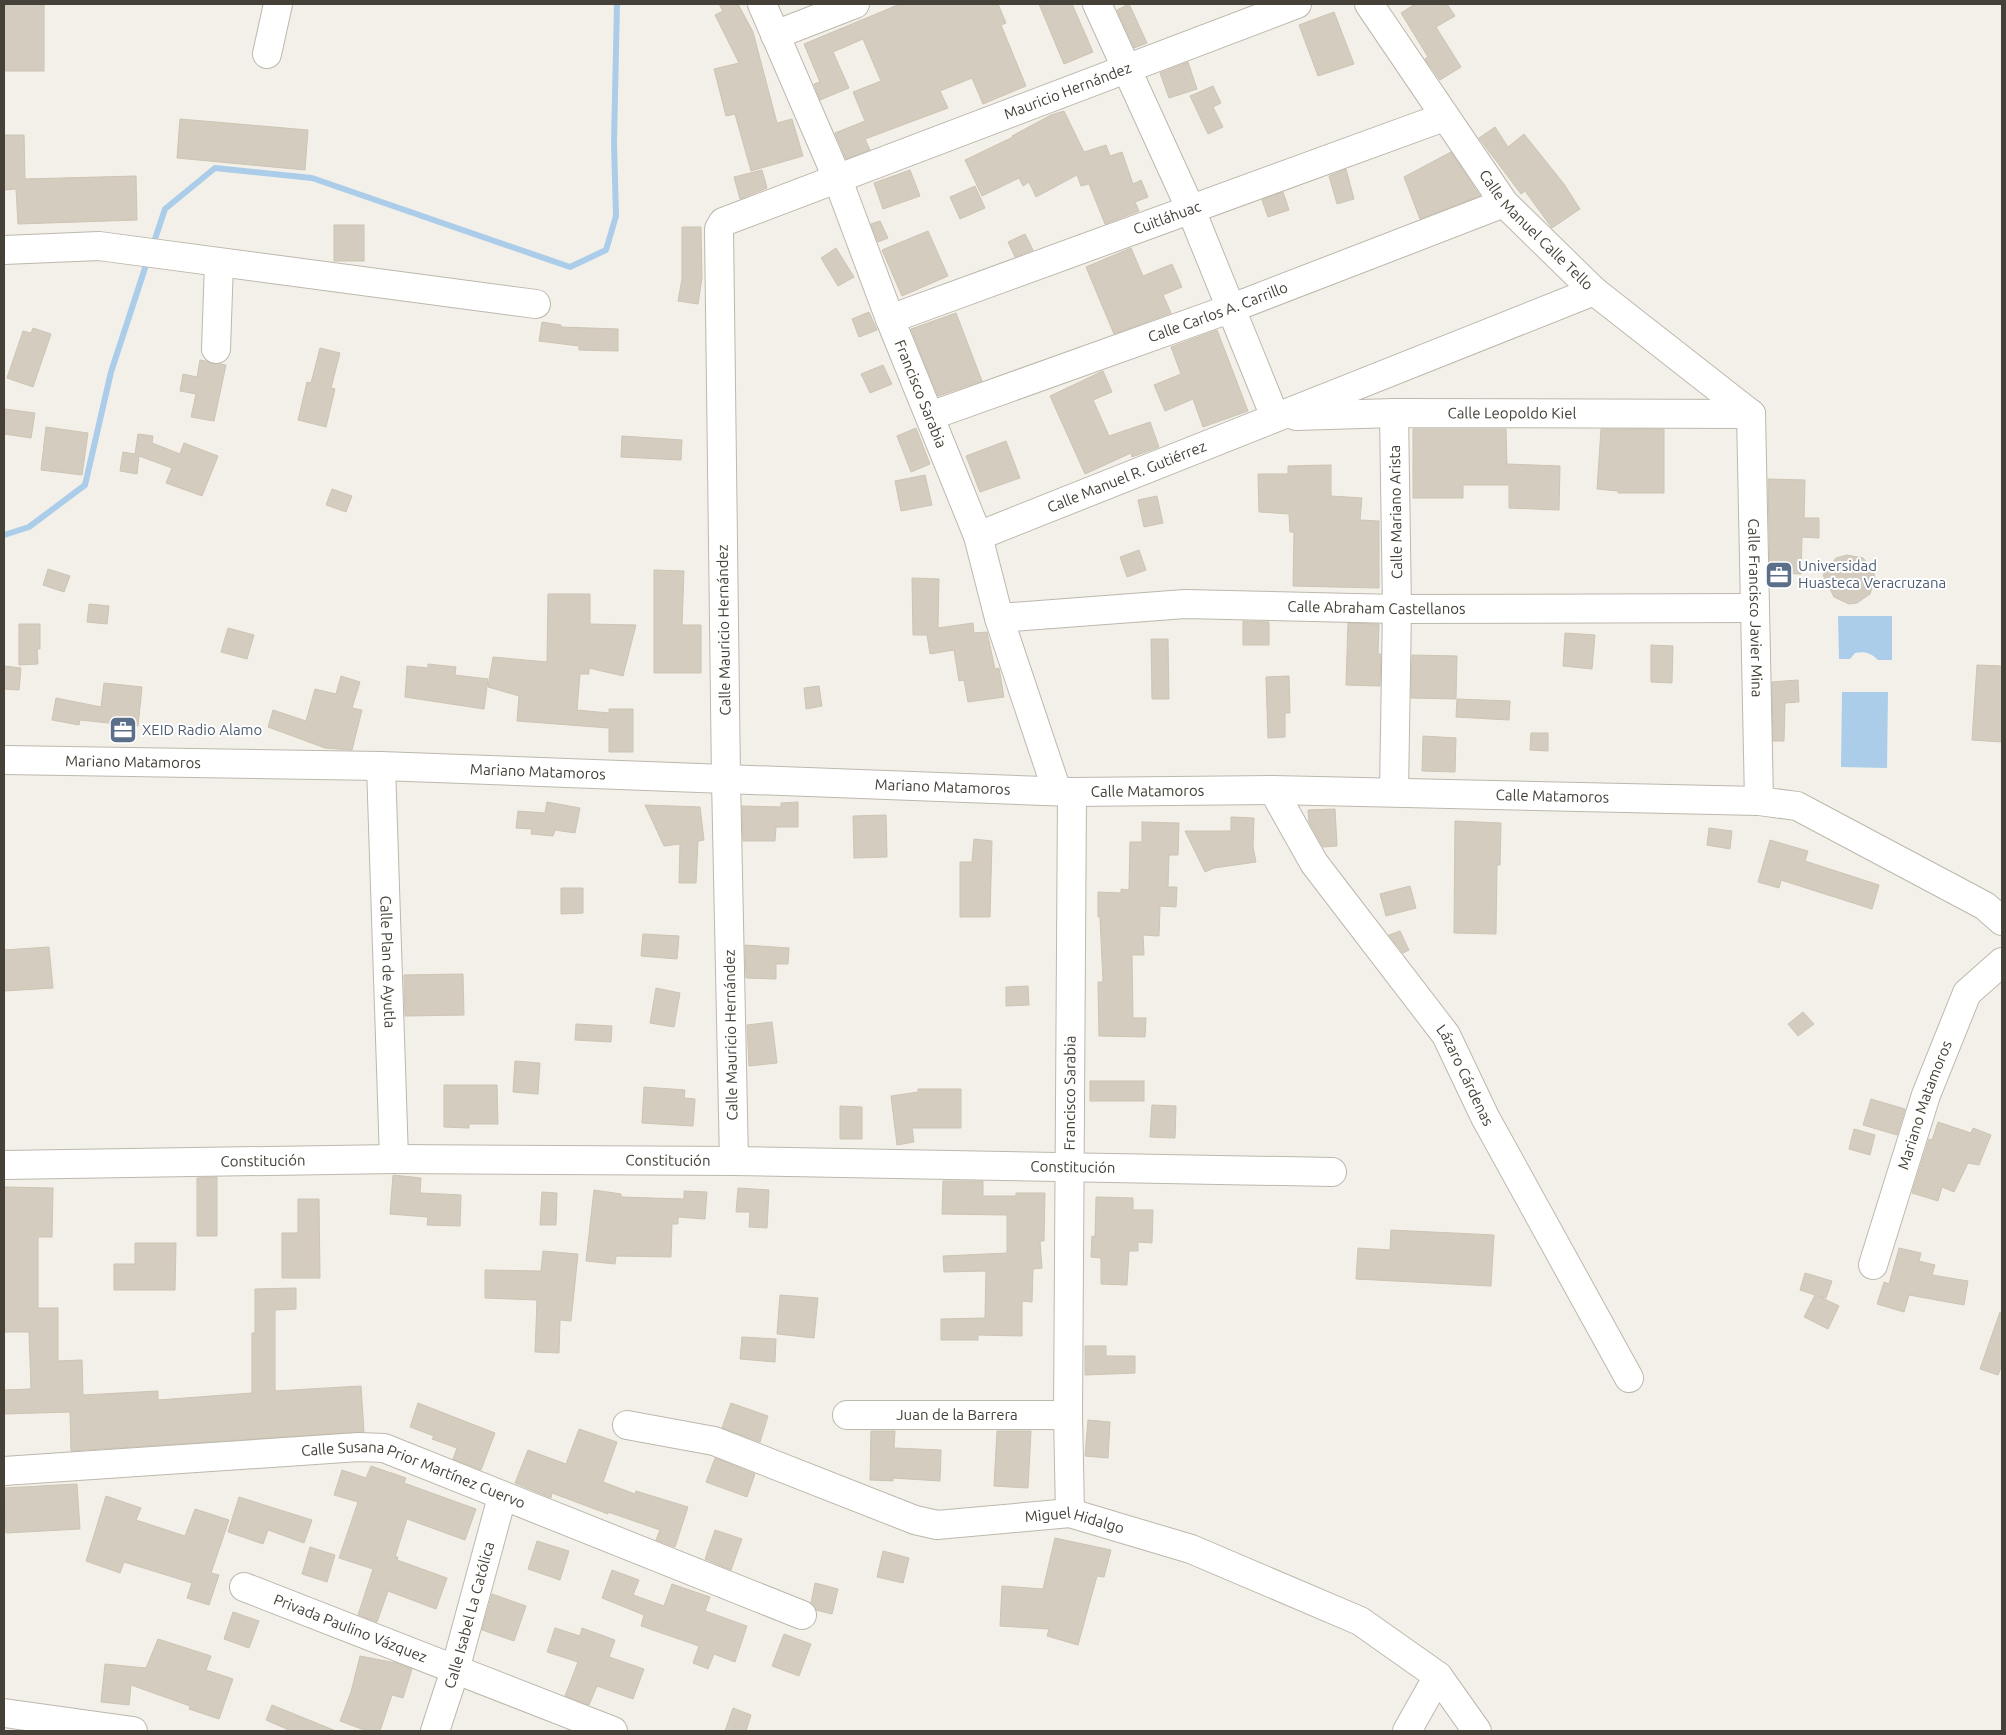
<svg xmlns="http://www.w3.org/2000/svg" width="2006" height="1735" font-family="Ubuntu,sans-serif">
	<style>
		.water { fill: #abcde9 }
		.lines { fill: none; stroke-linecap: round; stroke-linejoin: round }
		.stream { stroke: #abcde9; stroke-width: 6 }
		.building { fill: #d3ccbf; stroke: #cdc4b3 }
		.minor-casing { stroke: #bdb8ac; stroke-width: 30 }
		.minor { stroke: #fff; stroke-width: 28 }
		.labels { text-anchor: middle; stroke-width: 4; stroke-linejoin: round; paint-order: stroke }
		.street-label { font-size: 15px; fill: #454138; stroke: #fff }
		.service-label { font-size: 15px; fill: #4e5e75; stroke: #fff; text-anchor: start }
	</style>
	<rect width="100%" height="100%" fill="#f3f0e9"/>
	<g class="water">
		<path d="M1838,616h54v44h-14c-7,-7 -13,-9 -23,-7l-5,6h-11z"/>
		<path d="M1842,692h46l-1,76 -46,-1z"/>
	</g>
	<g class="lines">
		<g class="stream">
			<path d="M152,248l13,-39 50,-41 97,10 258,89 36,-17 10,-34 -2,-73 3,-139"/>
			<path d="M4,535l25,-8 56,-42 26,-113 37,-113"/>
		</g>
	</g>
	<g class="building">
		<rect x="4" y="4" width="40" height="67"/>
		<path d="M719,4h19l15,28 24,91 15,-4 11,37 -52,15 -16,-57 -9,2 -12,-47 25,-6 -24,-48 8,-4z"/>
		<path d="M900,4h98l8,19 -5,2 25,61 -43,18 -11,-26 -32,13 8,17 -83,31 5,11 -24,9 -11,-26 30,-12 -12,-29 28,-11 -18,-42 -30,13 16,36 -29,12 -6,-16 6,-2 -16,-38z"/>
		<path d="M1039,4h33l21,48 -29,12z"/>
		<path d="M1129,4l18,39 -13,5 -17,-38z"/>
		<path d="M1415,4h32l8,12 -19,11 25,40 -21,13 -15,-21 3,-2 -27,-44z"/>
		<path d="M1334,12l20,52 -36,12 -19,-51z"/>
		<path d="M1188,62l9,27 -28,9 -9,-25z"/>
		<path d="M1213,86l8,17 -8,4 10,20 -15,7 -18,-38z"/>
		<path d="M1064,111l20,41 22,-7 4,11 12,-4 11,32 8,-4 7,17 -13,5 4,9 -34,13 -16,-40 -8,2 -4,-11 -41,22 -7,-15 -6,4 -4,-8 -37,18 -17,-36 48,-23 -1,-1 39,-21z"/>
		<path d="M180,119l128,11 -3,40 -128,-12z"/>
		<path d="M1495,127l13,20 16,-13 40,50 16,25 -28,19 -27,-37 -4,3 -42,-56z"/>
		<path d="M4,135h20l1,44 111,-3 1,44 -119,4 -2,-35 -12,1z"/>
		<path d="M1451,152l29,44 -60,23 -16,-42z"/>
		<path d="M1346,169l8,30 -17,5 -8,-28z"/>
		<path d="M762,170l5,18 -27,11 -6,-22z"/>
		<path d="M910,170l10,26 -37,13 -9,-26z"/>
		<path d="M975,186l10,22 -25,11 -10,-22z"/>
		<path d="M1283,192l6,18 -21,7 -6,-17z"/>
		<path d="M880,221l8,17 -10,4 -7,-18z"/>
		<rect x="334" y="225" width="30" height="36"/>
		<path d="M682,227h19l1,51 -4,26 -20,-3 4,-22z"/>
		<path d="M928,231l20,45 -46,20 -20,-46z"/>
		<path d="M1025,234l8,16 -18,7 -7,-15z"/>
		<path d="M836,248l18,29 -16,9 -17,-28z"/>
		<path d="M1131,248l12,28 29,-12 10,23 -19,8 8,18 -57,21 -28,-67z"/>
		<path d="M869,312l8,18 -18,7 -7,-18z"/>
		<path d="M956,313l26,68 -44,15 -27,-67z"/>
		<path d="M542,322l19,3v2l57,2v22l-39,-1v-4l-40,-5z"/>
		<path d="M33,328l18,6 -18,53 -26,-9 16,-47 8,2z"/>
		<path d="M1217,330l31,81 -45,16 -10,-28 -28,12 -11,-26 27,-11 -10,-27z"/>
		<path d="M320,348l20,5 -9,35 4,1 -9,38 -28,-7 9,-38 4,1z"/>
		<path d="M200,360l26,5 -12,56 -23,-4 5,-23 -16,-3 3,-17 14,3z"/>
		<path d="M883,365l9,19 -22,9 -9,-19z"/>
		<path d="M1103,371l9,21 -19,8 16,36 41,-14 9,25 -27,10 -1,-4 -46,21 -35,-78z"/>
		<path d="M5,409l30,4 -4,25 -27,-4z"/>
		<path d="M46,427l42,6 -6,42 -41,-5z"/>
		<path d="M916,428l14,36 -19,8 -14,-36z"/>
		<path d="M1413,429h93l1,35 53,2 -1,44 -50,-2v-23h-46v13h-50z"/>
		<path d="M1601,429h63v64h-46v-2l-21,-2z"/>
		<path d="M138,434l15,2 -1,7 28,11 4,-11 34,13 -16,40 -36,-13 6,-15 -33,-12 -2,18 -17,-3 3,-19 12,2z"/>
		<path d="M622,436l60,4 -1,20 -60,-3z"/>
		<path d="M1006,441l14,37 -40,14 -14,-36z"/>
		<path d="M1331,465v31l31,2 -2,22 19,1v67l-86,-2 1,-54h-4l-1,-18 -30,-2 -1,-38h30v-8z"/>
		<path d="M925,475l7,30 -31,6 -6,-30z"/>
		<path d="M1768,479l37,1 -1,38h15v20l-17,-1 -1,37 -31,-1z"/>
		<path d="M332,489l20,7 -6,16 -20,-7z"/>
		<path d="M1157,496l6,27 -19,4 -6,-27z"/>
		<path d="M1139,550l7,20 -19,7 -7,-20z"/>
		<path d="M1847,555l16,3 10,12 2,8 -5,16 -13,9 -8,1 -15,-7 -11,-22 13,-17z"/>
		<path d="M48,569l22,7 -6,16 -21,-7z"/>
		<path d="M654,570l30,1 -2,54h19v48h-47z"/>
		<path d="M912,578l27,1 -1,49 35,-5 1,10 13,-1 8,37 4,-1 5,29 -36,5 -4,-22 -5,1 -5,-31 -24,4 -3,-19h-14z"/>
		<path d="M548,594h42v30l46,1 -13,51 -34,-8v6h-9l-3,36 32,3v-4h24v43h-24v-24l-92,-7 2,-25 -31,-9 5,-30 54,5z"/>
		<path d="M89,604l20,2 -2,18 -20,-2z"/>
		<path d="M1243,621l26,1v23h-26z"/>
		<path d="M1348,623l31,1 -1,30h3l-1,32 -34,-1z"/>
		<path d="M19,624h21v25h-3l1,15 -19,1z"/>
		<path d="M228,628l26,7 -7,24 -26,-7z"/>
		<path d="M1565,633l30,2 -3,34 -29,-3z"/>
		<path d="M1151,639h17l1,60h-17z"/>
		<path d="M1651,645l22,1 -1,37 -21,-1z"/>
		<path d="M1412,655l45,1 -1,43 -45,-1z"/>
		<path d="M428,664l28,3 -1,8 33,4 -4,30 -79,-12 2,-31 21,2z"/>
		<path d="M1977,665l25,1v76l-30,-2z"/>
		<path d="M4,666l17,2 -2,22 -15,-1z"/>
		<path d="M341,676l19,6 -8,26 10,2 -10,40 -27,-2 -57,-21 5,-17 33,11 9,-32 21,5z"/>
		<path d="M1289,676l1,37h-5v24l-17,1 -2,-61z"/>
		<path d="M1798,680l1,22 -14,1 -1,38h-11l-1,-59z"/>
		<path d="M104,683l38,4 -4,39 -58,-6 -1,5 -27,-5 4,-22 45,9z"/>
		<path d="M819,686l3,20 -16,3 -2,-21z"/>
		<path d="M1457,699l53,2 -1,19 -53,-3z"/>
		<path d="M1531,733h17v18l-18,-1z"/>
		<path d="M1423,736l33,2 -1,34 -33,-1z"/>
		<path d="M547,802l33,6 -5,25 -20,-3 -2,6 -22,-2 1,-5 -16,-1 2,-17 27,2z"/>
		<path d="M798,802v25h-22l-1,14h-32l-1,-35 39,1v-4z"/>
		<path d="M645,805l55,2 4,33 -6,1 -2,42h-17l1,-39 -16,2z"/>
		<path d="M1335,809l2,37 -14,1 -14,-25 -1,-12z"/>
		<path d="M886,815l1,42 -33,1 -1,-42z"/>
		<path d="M1231,817l23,1 -1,29 3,15 -42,6 -9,4 -20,-41h46z"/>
		<path d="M1455,821l46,2 -1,42h-3l-1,69 -42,-1z"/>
		<path d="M1142,822l37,1 -1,32h-9l-1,32h9l-1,20 -16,-1 -1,30 -16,-1 1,20h-12l1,63h13l-1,19 -46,-1 -1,-54h5l-3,-65h-2v-25l23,1v-4l8,1 1,-48h12z"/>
		<path d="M1709,828l23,3 -2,18 -23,-4z"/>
		<path d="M974,839l18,2 -2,76h-30v-55h12z"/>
		<path d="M1770,840l38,11 -3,10 74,24 -7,24 -91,-29 -2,8 -21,-6z"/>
		<path d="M1410,886l6,22 -30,8 -6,-22z"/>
		<path d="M561,888h22v25l-22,1z"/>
		<path d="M1400,931l9,19 -6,3 -14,-18z"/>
		<path d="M643,934l36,2 -2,23 -36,-3z"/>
		<path d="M745,945l44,3 -1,16h-12v15l-30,-1z"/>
		<path d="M49,947l4,41 -49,3v-41z"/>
		<path d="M463,974l1,41 -59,1 -1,-41z"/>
		<path d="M1028,986l1,19 -23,1v-19z"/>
		<path d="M656,988l24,5 -6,34 -24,-4z"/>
		<path d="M1803,1012l11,12 -16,12 -10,-12z"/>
		<path d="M772,1022l5,41 -28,3 -2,-41z"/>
		<path d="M576,1024l36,2 -1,16 -36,-2z"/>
		<path d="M515,1061l25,2 -2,31 -25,-2z"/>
		<rect x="1090" y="1081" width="54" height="20"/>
		<path d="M444,1085h53l1,39h-29v4l-25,-1z"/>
		<path d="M644,1087l41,3 -1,8 11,1 -2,27 -51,-3z"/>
		<path d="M918,1089h43v39h-49l2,14 -17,3 -6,-49 27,-4z"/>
		<path d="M1871,1099l34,10 -8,26 -34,-10z"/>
		<path d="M1152,1105l24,1 -1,32 -25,-1z"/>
		<path d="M840,1106l22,1v32h-22z"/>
		<path d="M1938,1122l33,11 2,-5 18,7 -12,30 -11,-2 -14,29 -12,-5 -4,14 -26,-8 17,-54 3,1z"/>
		<path d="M1854,1129l21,6 -5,20 -21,-6z"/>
		<path d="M393,1175l28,3 -1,15 41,2 -1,31 -33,-1 1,-8 -38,-3z"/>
		<path d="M217,1177v59h-20v-58z"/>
		<path d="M943,1181h40v15h33v-3h29l-1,48h-4l2,27 -9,1 -1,33 -10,-1v35l-44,-1v5h-37v-21l44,-1 1,-47 -42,1 -1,-16 64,-3v-38l-65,-1z"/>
		<path d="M4,1187l49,1 -1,49h-14v71h20v53l24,-1 1,35 75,-4v9l94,-7v-60h3v-44l41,-1v21l-21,1v81l86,-5 3,46 -293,19 -1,-39 -66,2v-24l27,-1 -2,-57h-25z"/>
		<path d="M738,1188l31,2 -2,38 -18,-1 1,-15h-14z"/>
		<path d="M594,1190l27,4v3l63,2v-8l23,1 -2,27 -27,-2v7h-6l-1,33 -55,-1 -1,8 -29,-3z"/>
		<path d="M542,1192l15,1 -1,32h-16z"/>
		<path d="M1096,1197l37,1v12h20l-1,33 -14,-1v9h-9l-2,34 -26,-1v-26l-10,-1 1,-21 3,1z"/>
		<path d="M298,1199h21l1,79h-38v-45h16z"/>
		<path d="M1391,1230l103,5 -3,51 -135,-7 2,-31 32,2z"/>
		<path d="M135,1243h41l-1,47h-61v-26h21z"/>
		<path d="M1899,1248l22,5 -2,8 16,4 -3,10 36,6 -4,24 -55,-10 -5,17 -27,-8 7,-22 5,2z"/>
		<path d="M543,1251l35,3 -7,67 -11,-1 -1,33 -24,-1 2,-52 -52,-2v-28l56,1z"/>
		<path d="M1805,1273l27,8 -6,17 -8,-2 21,10 -11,23 -24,-12 11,-22 -15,-5z"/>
		<path d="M780,1295l38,3 -4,40 -37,-4z"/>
		<path d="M2000,1312l2,1v52l-4,10 -18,-6z"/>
		<path d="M742,1337l34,2 -1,23 -35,-3z"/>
		<path d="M1085,1346h21v10h29v17l-50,2z"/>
		<path d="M418,1403l77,30 -14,37 -28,-11 4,-11 -25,-9 2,-3 -24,-9z"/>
		<path d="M731,1403l37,13 -8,26 -38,-14z"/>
		<path d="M1088,1420l22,2 -2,36 -23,-2z"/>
		<path d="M579,1429l38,13 -14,40 32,12 1,-3 52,16 -13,40 -19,-7 4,-10 -52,-18v2l-56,-21 -1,5 -36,-15 13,-33 38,14z"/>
		<path d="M871,1431h24l-1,17 47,2 -1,31 -47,-3v3l-23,-1z"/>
		<path d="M997,1431h34l-3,57 -34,-2z"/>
		<path d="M715,1458l40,16 -8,23 -41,-15z"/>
		<path d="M371,1466l35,12 -2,5 72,26 -11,31 -58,-21 -12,38h3l-1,3 50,18 -11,31 -48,-18 -11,31 -19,-7 15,-46 -34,-11 19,-56 -24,-7 8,-25 24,8z"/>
		<path d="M77,1484l3,45 -74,4 -2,-45z"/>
		<path d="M106,1496l35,12 -5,12 49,16 10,-27 34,11 -18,53 8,2 -10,30 -22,-7 5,-15 -68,-21 -4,11 -34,-12z"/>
		<path d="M239,1497l73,23 -8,23 -36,-13 -5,14 -35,-12z"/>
		<path d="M715,1530l27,9 -11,31 -26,-11z"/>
		<path d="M1055,1538l56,12 -7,27 -7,-1 -19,69 -31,-9 2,-7 -49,-3 2,-40 41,3z"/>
		<path d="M537,1541l32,10 -9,29 -32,-11z"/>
		<path d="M310,1547l25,8 -8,27 -25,-8z"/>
		<path d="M883,1551l26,7 -6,25 -26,-6z"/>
		<path d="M612,1570l27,10 -6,15 31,11 8,-22 38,13 -5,14 42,15 -12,36 -21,-8 -6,15 -15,-6 6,-17 -58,-20 3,-11 -42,-17z"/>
		<path d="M815,1583l23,6 -6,25 -16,-4 -5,-7z"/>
		<path d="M492,1594l34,12 -12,35 -32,-11z"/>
		<path d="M233,1612l26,9 -10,27 -25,-9z"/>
		<path d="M555,1628l25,8 2,-8 33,12 -6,17 35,12 -11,30 -36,-13 -8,19 -24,-9 13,-34 -31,-10z"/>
		<path d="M784,1634l27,10 -12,32 -27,-10z"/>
		<path d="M158,1639l53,17 -5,14 27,9 -14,40 -30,-10 1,-3 -59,-21 -2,20 -28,-3 4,-38 41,4z"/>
		<path d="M360,1656l36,7 16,6 -9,29 -11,-3 -12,36h-13l-27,-10 11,-29z"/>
		<path d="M272,1705l64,26h-45l-25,-11z"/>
		<path d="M733,1708l18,7 -5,16h-21z"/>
	</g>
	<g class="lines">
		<g class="minor-casing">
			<g id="minor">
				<path id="s1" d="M762,4l76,176 52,139 88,217 21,82 58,173"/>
				<path d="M1097,4l94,206 84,207"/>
				<path id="s2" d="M1369,4l135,199 90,88 157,123"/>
				<path d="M775,35l80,-31"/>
				<path d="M267,54l11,-50"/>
				<path d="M4,250l95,-4 437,58"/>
				<path id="s3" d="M890,319l554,-202"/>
				<path d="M216,349l3,-86"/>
				<path id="s4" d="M1751,414l8,387"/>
				<path id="s5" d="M930,416l302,-108 272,-105"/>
				<path id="s6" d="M1296,416l98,-3 357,1"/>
				<path id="s7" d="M978,536l616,-245"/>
				<path id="s8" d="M999,618l186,-14 212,5 357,-1"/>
				<path id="s9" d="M4,760l377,6 691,26 201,-2 486,11 38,5 188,100 17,15"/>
				<path id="s10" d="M381,766l13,393"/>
				<path id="s11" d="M1273,790l41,73 132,172 39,82 144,261"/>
				<path d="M1394,792l3,-183 -3,-196"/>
				<path id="s12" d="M734,1161l-8,-382 -7,-550 4,-7 574,-218"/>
				<path id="s13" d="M4,1165l390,-6 340,2 598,11"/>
				<path id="s14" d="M1873,1265l53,-170 41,-102 35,-31"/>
				<path id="s15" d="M847,1415h221"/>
				<path id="s16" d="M627,1425l87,16 201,79 22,5 133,-12 121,36 169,72 78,55 39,55"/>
				<path id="s17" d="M4,1471l355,-24 25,1 418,167"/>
				<path id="s18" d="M1070,1513l-2,-98 4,-623"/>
				<path id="s19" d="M244,1587l369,144"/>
				<path d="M4,1713l129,18"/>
				<path id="s20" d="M435,1731l20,-61 47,-173"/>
				<path d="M1407,1731l31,-55"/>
			</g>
		</g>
		<use href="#minor" class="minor"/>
	</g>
	<defs>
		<g id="office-square" transform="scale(1.4375)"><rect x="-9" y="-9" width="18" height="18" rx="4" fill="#5c6f8a" stroke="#fff"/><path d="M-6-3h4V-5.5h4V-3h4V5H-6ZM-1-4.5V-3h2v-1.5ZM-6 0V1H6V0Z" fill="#fff"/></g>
	</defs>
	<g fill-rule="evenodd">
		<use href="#office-square" x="1779" y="575"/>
		<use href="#office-square" x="123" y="730"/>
	</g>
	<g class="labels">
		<g class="street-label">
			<text dy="5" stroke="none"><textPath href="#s12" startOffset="1309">Mauricio Hernández</textPath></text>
			<text dy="5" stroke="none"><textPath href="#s3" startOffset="295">Cuitláhuac</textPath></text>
			<text dy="5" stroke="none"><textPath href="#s2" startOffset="282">Calle Manuel Calle Tello</textPath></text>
			<text dy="5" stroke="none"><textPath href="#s5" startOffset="306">Calle Carlos A. Carrillo</textPath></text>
			<text dy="5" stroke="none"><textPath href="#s1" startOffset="421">Francisco Sarabia</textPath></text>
			<text dy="5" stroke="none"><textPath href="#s6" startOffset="216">Calle Leopoldo Kiel</textPath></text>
			<text dy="5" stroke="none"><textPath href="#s7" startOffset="160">Calle Manuel R. Gutiérrez</textPath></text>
			<text transform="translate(1396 512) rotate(-91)" y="5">Calle Mariano Arista</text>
			<text dy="5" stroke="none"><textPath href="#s8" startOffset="378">Calle Abraham Castellanos</textPath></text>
			<text dy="5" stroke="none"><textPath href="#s4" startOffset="194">Calle Francisco Javier Mina</textPath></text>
			<text transform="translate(724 630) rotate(-91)" y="5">Calle Mauricio Hernández</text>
			<text dy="5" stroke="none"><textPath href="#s9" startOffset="129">Mariano Matamoros</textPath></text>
			<text dy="5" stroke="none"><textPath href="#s9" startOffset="534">Mariano Matamoros</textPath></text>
			<text dy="5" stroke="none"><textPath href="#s9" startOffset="939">Mariano Matamoros</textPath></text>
			<text dy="5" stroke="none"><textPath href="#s9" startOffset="1144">Calle Matamoros</textPath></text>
			<text dy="5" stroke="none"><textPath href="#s9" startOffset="1549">Calle Matamoros</textPath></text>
			<text dy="5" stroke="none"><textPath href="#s10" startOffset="196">Calle Plan de Ayutla</textPath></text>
			<text transform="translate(731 1035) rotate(-91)" y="5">Calle Mauricio Hernández</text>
			<text dy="5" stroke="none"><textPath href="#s11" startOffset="345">Lázaro Cárdenas</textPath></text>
			<text dy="5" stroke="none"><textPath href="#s18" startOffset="420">Francisco Sarabia</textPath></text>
			<text dy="5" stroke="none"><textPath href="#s14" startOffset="168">Mariano Matamoros</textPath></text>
			<text dy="5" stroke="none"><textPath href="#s13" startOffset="259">Constitución</textPath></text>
			<text dy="5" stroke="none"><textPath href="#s13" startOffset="664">Constitución</textPath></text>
			<text dy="5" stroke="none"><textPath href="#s13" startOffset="1069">Constitución</textPath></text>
			<text dy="5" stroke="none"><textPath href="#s15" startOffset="110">Juan de la Barrera</textPath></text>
			<text dy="5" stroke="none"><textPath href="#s17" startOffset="415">Calle Susana Prior Martínez Cuervo</textPath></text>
			<text dy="5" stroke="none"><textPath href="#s16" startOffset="466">Miguel Hidalgo</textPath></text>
			<text dy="5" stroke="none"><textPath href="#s20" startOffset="121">Calle Isabel La Católica</textPath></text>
			<text dy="5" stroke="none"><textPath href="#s19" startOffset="114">Privada Paulino Vázquez</textPath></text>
		</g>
		<g class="service-label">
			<text x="1798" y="571">Universidad<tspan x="1798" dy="17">Huasteca Veracruzana</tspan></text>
			<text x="142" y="735">XEID Radio Alamo</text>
		</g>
	</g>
	<rect width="2006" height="1735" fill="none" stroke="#454138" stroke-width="10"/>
</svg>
